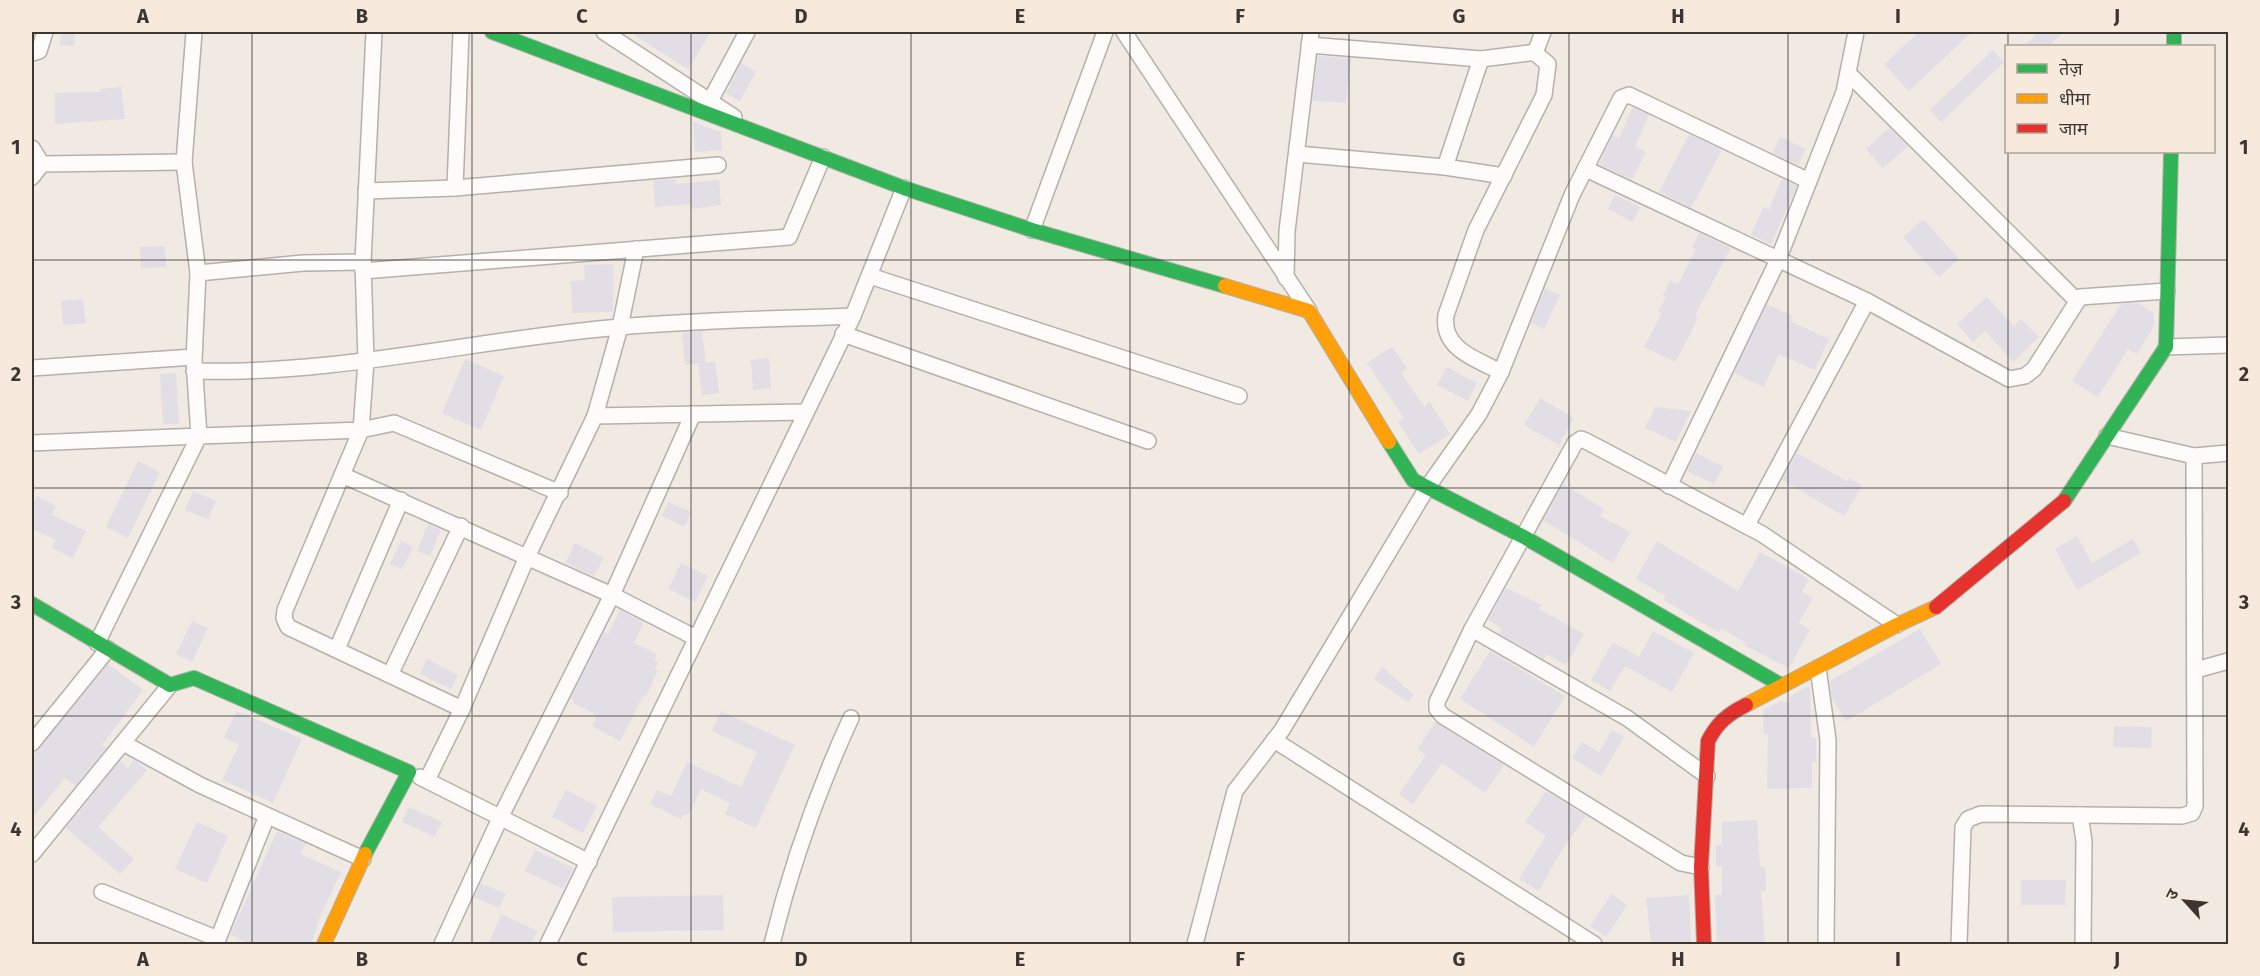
<svg xmlns="http://www.w3.org/2000/svg" width="2260" height="976" font-family="'Fira Sans','Noto Sans Devanagari',sans-serif">
	<style>
		.building { fill: #e2dee5 }
		.lines { fill: none; stroke-linecap: round; stroke-linejoin: round }
		.street-casing { stroke: #b5b0aa; stroke-width: 18 }
		.fast-casing { stroke: #b5b0aa; stroke-width: 16 }
		.slow-casing { stroke: #b5b0aa; stroke-width: 16 }
		.jam-casing { stroke: #b5b0aa; stroke-width: 16 }
		.street { stroke: #fdfcfb; stroke-width: 15 }
		.fast { stroke: #30b455; stroke-width: 14 }
		.slow { stroke: #ff9f0a; stroke-width: 14 }
		.jam { stroke: #e5322d; stroke-width: 14 }
		.grid { fill: none; stroke: #3b3631; stroke-width: 1.5; stroke-opacity: 0.55 }
		.neatline { fill: none; stroke: #3b3631; stroke-width: 2 }
		.grid-label { font-size: 20px; text-anchor: middle; font-weight: bold; fill: #3b3631 }
	</style>
	<rect width="100%" height="100%" fill="#f1eae3"/>
	<g class="building">
		<path d="M61,32h14l-1,14 -14,-1z"/>
		<path d="M629,32h82l-23,37z"/>
		<path d="M1919,32h53l-63,59 -25,-27z"/>
		<path d="M2039,32h25l-15,14h-26z"/>
		<path d="M1993,50l11,12 -63,60 -11,-12z"/>
		<path d="M1318,56l33,2 -5,45 -34,-2z"/>
		<path d="M741,63l15,9 -16,29 -14,-8z"/>
		<path d="M121,87l4,32 -70,5v-31l45,-1v-3z"/>
		<path d="M1633,107l16,8 -14,31 11,6 -14,28 -33,-16 14,-29 6,3z"/>
		<path d="M693,122l28,10 1,18 -27,2z"/>
		<path d="M1889,128l19,18 -25,22 -17,-19z"/>
		<path d="M1689,134l33,16 -31,58 -32,-16z"/>
		<path d="M1780,137l26,12 -8,16 -25,-12z"/>
		<path d="M675,179l1,5 43,-4 2,25 -30,4v-5l-36,3 -2,-27z"/>
		<path d="M1782,179l15,7 -26,58 -20,-9 12,-28 6,2z"/>
		<path d="M1615,195l25,12 -7,15 -25,-13z"/>
		<path d="M1923,219l36,40 -20,18 -36,-40z"/>
		<path d="M1699,233l32,15 -36,67 3,1 -6,15 -17,31 -31,-15 18,-34 -4,-1 8,-15 -3,-2 7,-14 8,3 18,-35 -4,-1z"/>
		<path d="M165,246l1,21 -25,1 -1,-21z"/>
		<path d="M613,264v48l-41,1 -1,-32 14,-1 -1,-15z"/>
		<path d="M1545,288l15,7 -16,34 -13,-6z"/>
		<path d="M1987,297l27,29 7,-7 18,18 -26,25 -28,-31 -12,11 -16,-18z"/>
		<path d="M83,299l3,24 -23,2 -2,-24z"/>
		<path d="M2138,303l16,10v13l-17,28 -9,-5 -30,48 -26,-16 49,-77z"/>
		<path d="M1767,304l26,12 -3,5 39,18 -14,31 -36,-16 -15,33 -30,-14z"/>
		<path d="M702,331l4,32 9,-2 4,32 -17,2 -4,-31 7,-1 -20,2 -3,-32z"/>
		<path d="M1392,347l15,21 -6,5 24,35 4,-7 21,33 -31,20 -21,-32 6,-4 -37,-55z"/>
		<path d="M769,358l2,30 -18,2 -2,-30z"/>
		<path d="M465,359l39,17 -23,54 -39,-17z"/>
		<path d="M1447,367l30,16 -9,18 -31,-16z"/>
		<path d="M176,373l3,51h-16l-3,-50z"/>
		<path d="M1540,398l34,20 -15,27 -35,-20z"/>
		<path d="M1655,407l36,4 -15,31 -31,-14z"/>
		<path d="M1696,453l27,14 -9,17 -27,-13z"/>
		<path d="M1797,453l50,28 2,-3 13,8 -18,30 -62,-36z"/>
		<path d="M138,461l22,11 -32,66 -22,-11z"/>
		<path d="M1563,484l41,25 -4,7 30,16 -17,31 -70,-43z"/>
		<path d="M193,491l23,10 -8,18 -23,-9z"/>
		<path d="M37,496l19,10 -4,9 34,16 -13,27 -21,-10 4,-8 -24,-11v-22z"/>
		<path d="M668,502l23,10 -6,15 -23,-11z"/>
		<path d="M428,524l13,6 -11,26 -13,-5z"/>
		<path d="M2077,536l15,27 41,-24 8,14 -64,37 -22,-41z"/>
		<path d="M401,541l12,6 -11,22 -12,-5z"/>
		<path d="M1657,541l81,50 22,-39 49,27 -7,13 11,6 -14,25 11,7 -21,38 -45,-23 2,-2 -25,-15 -2,4 -17,-9 -38,-23 2,-4 -30,-17z"/>
		<path d="M575,543l29,15 -10,18 -29,-13z"/>
		<path d="M681,563l27,13 -13,26 -27,-13z"/>
		<path d="M1506,588l36,17 -3,4 45,25 -18,31 -20,-11 -2,5 -45,-25 3,-5 -14,-9z"/>
		<path d="M620,610l24,12 -10,21 23,11 -3,6 4,2 -3,7 3,2 -7,14 -5,12 -3,-1 -23,45 -28,-15 5,-11 -24,-12 1,-3 -3,-2 33,-66 4,2z"/>
		<path d="M192,621l16,7 -16,34 -16,-8z"/>
		<path d="M1920,629l21,35 -95,57 -14,-23 -2,-17z"/>
		<path d="M1653,631l41,22 -22,39 -47,-26 -15,25 -19,-11 22,-38 26,15z"/>
		<path d="M1490,651l75,45 -31,51 -74,-48z"/>
		<path d="M427,659l31,16 -7,14 -31,-15z"/>
		<path d="M108,664l35,26 -41,55 4,3 -31,38 -10,-8 -33,40v-61z"/>
		<path d="M1382,667l32,28 -6,7 -34,-23z"/>
		<path d="M1807,687h3l1,51h5v24h-4v26l-45,1 1,-55h-4l-1,-24 16,-8h11v-6z"/>
		<path d="M237,711l65,28 -29,64 -51,-23 17,-35 -15,-8z"/>
		<path d="M721,711l74,34 -39,83 -31,-14 5,-11 -29,-14 -12,25 -6,1 -2,4 -31,-15 7,-14 14,6 16,-34 54,25 16,-35 -45,-21z"/>
		<path d="M1436,722l68,43 -19,28 -43,-30 -29,41 -14,-10 27,-39 -9,-6z"/>
		<path d="M2114,726l38,1 -1,21 -38,-1z"/>
		<path d="M1612,730l12,7 -23,39 -29,-18 10,-16 17,10z"/>
		<path d="M134,760l13,10 -49,57 36,32 -14,15 -54,-46 54,-67 8,7z"/>
		<path d="M566,790l31,16 -14,27 -31,-16z"/>
		<path d="M1546,791l40,25 -26,37 -21,38 -20,-12 27,-43 -21,-14z"/>
		<path d="M409,807l33,15 -7,15 -33,-15z"/>
		<path d="M1757,820l3,47h5l1,24h-5l4,54h-48l-2,-50h7v-29h-6v-21h6v-23z"/>
		<path d="M197,822l31,14 -21,47 -32,-14z"/>
		<path d="M277,831l29,13 -6,10 41,18 -21,45 -9,28h-58l-23,-10z"/>
		<path d="M535,850l38,18 -10,21 -38,-18z"/>
		<path d="M2021,880h45l-1,25h-44z"/>
		<path d="M481,883l25,11 -7,14 -25,-11z"/>
		<path d="M1612,894l15,11 -21,32 -16,-11z"/>
		<path d="M723,895l1,35 -111,2 -1,-35z"/>
		<path d="M1689,895l2,50h-40l-5,-47z"/>
		<path d="M501,914l36,17 -7,14h-42z"/>
	</g>
	<g class="lines">
		<g class="street-casing">
			<g id="street">
				<path d="M194,32l-10,130 14,111"/>
				<path d="M604,32l130,85"/>
				<path d="M1124,32l185,279"/>
				<path d="M1309,45l172,14 48,-6h6l13,11 -4,31 -68,135 -30,85c-5,34 30,44 55,57"/>
				<path d="M32,53l7,-2 6,-19"/>
				<path d="M1535,53l8,-21"/>
				<path d="M1849,74l227,226"/>
				<path d="M710,101l37,-69"/>
				<path d="M32,148l10,16"/>
				<path d="M1297,154l148,13 59,9"/>
				<path d="M1445,167l36,-108"/>
				<path d="M1586,169l281,132 142,78 16,-3 9,-7 46,-72 87,-6"/>
				<path d="M32,177l10,-13 142,-2"/>
				<path d="M455,188l6,-156"/>
				<path d="M366,191l89,-3 263,-23"/>
				<path d="M1032,230l73,-198"/>
				<path d="M363,271l426,-34 34,-80"/>
				<path d="M870,276l369,120"/>
				<path d="M1286,278l1,-47 24,-199"/>
				<path d="M843,334l305,107"/>
				<path d="M2166,347l62,-2"/>
				<path d="M32,368l162,-11"/>
				<path d="M194,371c144,4 284,-32 426,-44 77,-7 155,-8 233,-11"/>
				<path d="M595,416l25,-89 16,-78"/>
				<path d="M2107,436l87,20 34,-3"/>
				<path d="M32,443l167,-7 -5,-76 4,-87 105,-10 60,-1 11,-230"/>
				<path d="M342,475l270,120 84,43"/>
				<path d="M1669,486l109,-226 66,-168 12,-60"/>
				<path d="M1747,525l120,-224"/>
				<path d="M1472,629l155,89 80,58"/>
				<path d="M97,643l102,-207 162,-6 5,-69 -3,-99"/>
				<path d="M337,649l64,-149"/>
				<path d="M1818,668l10,72 -2,204"/>
				<path d="M2196,670l32,-9"/>
				<path d="M390,675l71,-149"/>
				<path d="M462,709l-174,-82 -4,-9 1,-8 76,-180 33,-7 166,70"/>
				<path d="M1274,740l320,204"/>
				<path d="M32,743l76,-94"/>
				<path d="M123,743l77,42 163,74"/>
				<path d="M420,777l169,85"/>
				<path d="M427,780l35,-71 65,-152 68,-141 211,-4"/>
				<path d="M2080,815l4,26 -1,103"/>
				<path d="M32,854l138,-169"/>
				<path d="M1701,867l-20,-4 -238,-147 -6,-7v-7l35,-73 103,-186 6,-4 5,2 176,93 135,91"/>
				<path d="M102,892l116,47"/>
				<path d="M216,944l51,-128"/>
				<path d="M442,944l59,-128 111,-221 81,-181"/>
				<path d="M548,944l305,-628 51,-128"/>
				<path d="M772,944c19,-78 45,-152 79,-226"/>
				<path d="M1195,944l40,-153 47,-61 145,-242 52,-74 22,-42 71,-177 49,-97 8,-3 180,86"/>
				<path d="M1959,944l4,-117 5,-8 13,-5 201,2 10,-3 3,-7 -1,-350"/>
			</g>
		</g>
		<g class="fast-casing">
			<g id="fast">
				<path d="M492,32l412,156 128,42 193,56"/>
				<path d="M2174,32v14"/>
				<path d="M1389,442l24,38 111,57 257,148"/>
				<path d="M2064,501l102,-154 5,-195"/>
				<path d="M32,604l138,81 24,-7 215,94 -44,82"/>
			</g>
		</g>
		<g class="slow-casing">
			<g id="slow">
				<path d="M1225,286l84,25 80,131"/>
				<path d="M1746,705l151,-80 39,-18"/>
				<path d="M324,944l41,-90"/>
			</g>
		</g>
		<g class="jam-casing">
			<g id="jam">
				<path d="M1936,607l128,-106"/>
				<path d="M1704,944l-3,-77 7,-126c9,-18 20,-27 38,-36"/>
			</g>
		</g>
		<use href="#street" class="street"/>
		<use href="#fast" class="fast"/>
		<use href="#slow" class="slow"/>
		<use href="#jam" class="jam"/>
	</g>
	<path class="grid" d="M252,32v912M472,32v912M691,32v912M911,32v912M1130,32v912M1349,32v912M1569,32v912M1788,32v912M2008,32v14M2008,152v792M32,260h2196M32,488h2196M32,716h2196"/>
	<rect width="2260" height="976" fill="none" stroke="#f7eadd" stroke-width="66"/>
	<rect x="2005" y="45" width="210" height="108" fill="#f7eadd" stroke="#aca298" stroke-width="1.5"/>
	<rect x="2017" y="64" width="30" height="9" fill="#30b455" stroke="#aca298" stroke-width="1.5"/>
	<text x="2059" y="75" font-size="18" fill="#3b3631">तेज़</text>
	<rect x="2017" y="94" width="30" height="9" fill="#ff9f0a" stroke="#aca298" stroke-width="1.5"/>
	<text x="2059" y="105" font-size="18" fill="#3b3631">धीमा</text>
	<rect x="2017" y="124" width="30" height="9" fill="#e5322d" stroke="#aca298" stroke-width="1.5"/>
	<text x="2059" y="135" font-size="18" fill="#3b3631">जाम</text>
	<g transform="translate(2185 901) rotate(297)" stroke="#f7eadd" stroke-width="4.5" paint-order="stroke">
	<path d="M0-4.5L10 22L0 15L-10 22Z" fill="#3b3631"/>
	<text y="-9" font-size="16" font-weight="bold" text-anchor="middle" fill="#3b3631">उ</text>
	</g>
	<rect x="33" y="33" width="2194" height="910" class="neatline"/>
	<g class="grid-label">
		<text x="143" y="23">A</text>
		<text x="362" y="23">B</text>
		<text x="582" y="23">C</text>
		<text x="801" y="23">D</text>
		<text x="1020" y="23">E</text>
		<text x="1240" y="23">F</text>
		<text x="1459" y="23">G</text>
		<text x="1678" y="23">H</text>
		<text x="1898" y="23">I</text>
		<text x="2117" y="23">J</text>
		<text x="16" y="154">1</text>
		<text x="2244" y="154">1</text>
		<text x="16" y="381">2</text>
		<text x="2244" y="381">2</text>
		<text x="16" y="609">3</text>
		<text x="2244" y="609">3</text>
		<text x="16" y="836">4</text>
		<text x="2244" y="836">4</text>
		<text x="143" y="966">A</text>
		<text x="362" y="966">B</text>
		<text x="582" y="966">C</text>
		<text x="801" y="966">D</text>
		<text x="1020" y="966">E</text>
		<text x="1240" y="966">F</text>
		<text x="1459" y="966">G</text>
		<text x="1678" y="966">H</text>
		<text x="1898" y="966">I</text>
		<text x="2117" y="966">J</text>
	</g>
</svg>
